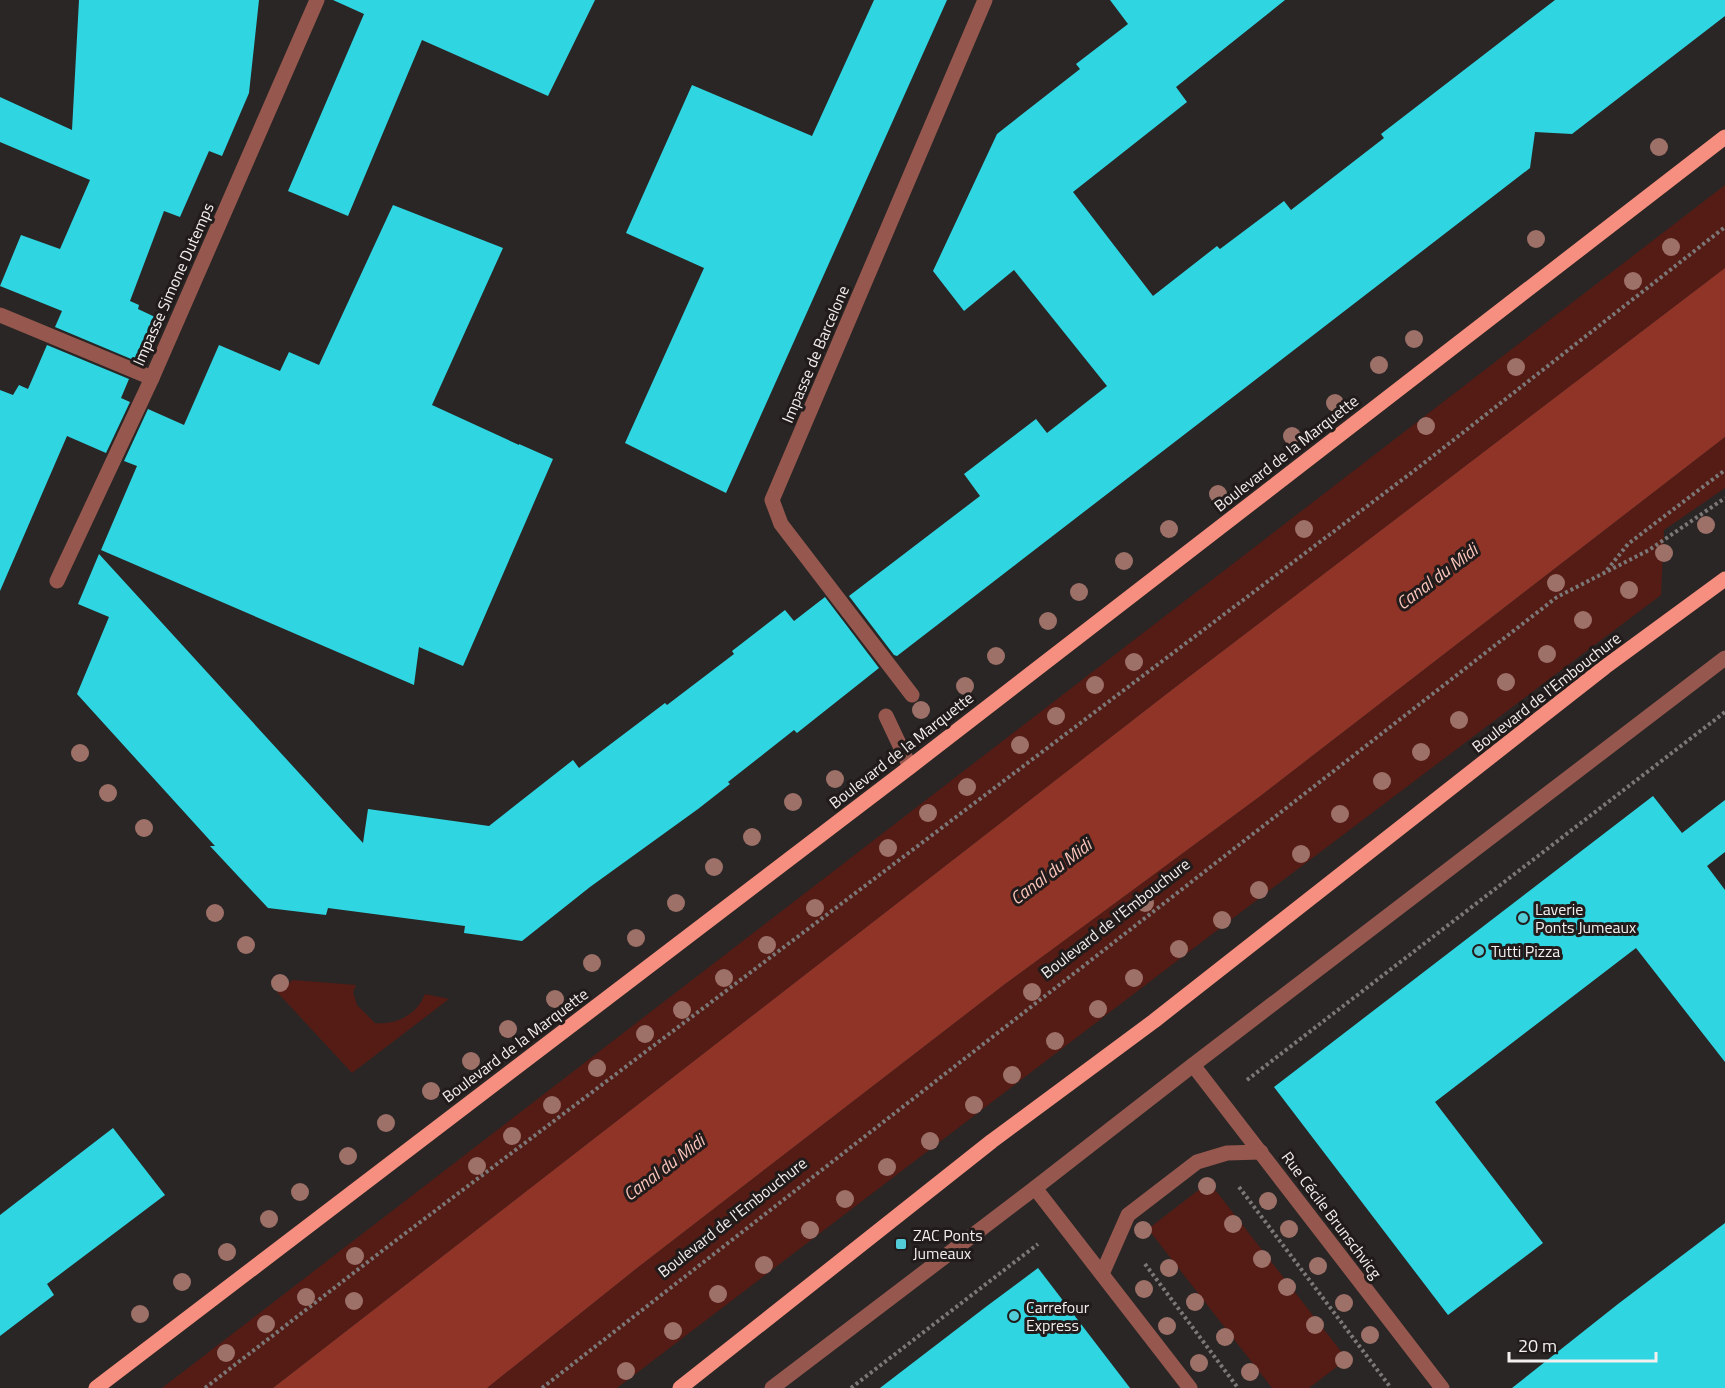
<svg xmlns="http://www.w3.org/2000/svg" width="1725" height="1388" font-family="'Titillium Web',sans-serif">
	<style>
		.green { fill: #541c15 }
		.water { fill: #913428 }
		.building { fill: #2fd6e2 }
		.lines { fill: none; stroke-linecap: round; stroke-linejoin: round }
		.path { stroke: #7b7877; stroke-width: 4; stroke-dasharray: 3 3; stroke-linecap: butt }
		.service { stroke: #96584e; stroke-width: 15 }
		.minor { stroke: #96584e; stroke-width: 15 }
		.primary { stroke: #f68f7f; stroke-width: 15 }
		.tree { fill: #9d7068 }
		.poi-dot { fill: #52ccd6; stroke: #211c1b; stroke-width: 2 }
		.labels { text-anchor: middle; stroke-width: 6; stroke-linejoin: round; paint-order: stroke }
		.street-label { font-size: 16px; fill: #f2efee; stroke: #211c1b }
		.poi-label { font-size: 16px; fill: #f2efee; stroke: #211c1b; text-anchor: start }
		.water-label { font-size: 18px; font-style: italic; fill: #fbc5bb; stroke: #211c1b }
	</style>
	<rect width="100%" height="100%" fill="#2a2625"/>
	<g class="green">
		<path d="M1725,185v83l-552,421 -900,699h-111z"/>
		<path d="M1725,437v51l-61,42 -3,65 -391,295 -653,498h-130l150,-120 368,-284 254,-187z"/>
		<path d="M293,980l63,5 -3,7 4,13 18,18c21,2 42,-8 50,-29l24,5 -97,74 -75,-81z"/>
		<path d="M1209,1182l138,177 -38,29h-37l-124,-159z"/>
	</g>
	<path class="water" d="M1725,268v169l-466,360 -254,187 -368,284 -150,120h-214l900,-699z"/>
	<g class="building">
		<path d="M79,0h180l-10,93 -27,63 -13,-5 -29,66 -16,-6 -34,90 9,4 -1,4 17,8 -19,44 -81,-34 7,-16 -62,-25 21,-51 39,14 30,-69 -90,-38v-45l72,33z"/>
		<path d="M333,0h262l-47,96 -126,-56 -74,176 -60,-25 76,-177z"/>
		<path d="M874,0h73l-221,493 -101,-50 79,-175 -78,-35 66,-148 120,51z"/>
		<path d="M1110,0h175l-109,87 11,15 -114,90 80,104 64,-50 3,3 64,-48 7,9 93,-72 -3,-4 174,-134h170v16l-153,118 -37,-2 -5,36 -633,488 -3,-1 -45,-59 131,-100 -16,-22 72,-55 11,14 60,-47 -93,-116 -50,41 -31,-40 64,-137 83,-65 -4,-5 52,-40z"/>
		<path d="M393,205l110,43 -71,157 87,40v-1l34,15 -90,207 -44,-19 -5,38 -313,-135 36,-84 -13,-5 24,-52 36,16 35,-80 61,26 9,-19 30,13z"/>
		<path d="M47,345l82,34 -8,19 9,4 -24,51 -39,-17 -67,155v-201l13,5 6,-10 9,4z"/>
		<path d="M99,554l264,289 5,-34 121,17 84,-66 6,8 86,-65 2,2 67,-51 -2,-3 53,-41 9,11 31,-24 54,71 -82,65 -3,-3 -66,52 2,2 -32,25 -108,78 -68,54 -58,-8 1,-7 -137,-18 -2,7 -58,-7 -58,-62h5l-138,-152 32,-77 -31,-13z"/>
		<path d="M1653,796l29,37 43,-33v52l-18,14 18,24v172l-89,-114 -201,154 108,141 -95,72 -174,-228z"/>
		<path d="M113,1128l52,67 -118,89 7,11 -54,41v-121z"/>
		<path d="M1725,1223v165h-213l106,-84z"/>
		<path d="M1038,1268l92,120h-250l107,-82z"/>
	</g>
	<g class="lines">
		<g class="path">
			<path d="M1607,570l21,-26 97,-74"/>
			<path d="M1247,1080l478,-368"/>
			<path d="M1239,1187l152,201"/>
			<path d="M1145,1264l93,124"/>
			<path d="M205,1388l173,-134 1041,-787 306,-240"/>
			<path d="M542,1388l1015,-791 92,-47 76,-52"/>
			<path d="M851,1388l187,-144"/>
		</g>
		<g class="service">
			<path d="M886,716l24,51"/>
			<path d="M1035,1188l158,-123"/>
		</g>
		<g class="minor">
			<path d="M0,315l152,63"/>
			<path d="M57,581l95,-203 165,-378"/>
			<path d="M912,695l-131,-171 -9,-24 213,-500"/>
			<path d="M1102,1274l26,-59 69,-53 30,-9 34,-1"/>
			<path d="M772,1388l263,-200 155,200"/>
			<path d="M1442,1388l-249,-323 532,-407"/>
		</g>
		<g class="primary">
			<path d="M96,1388l814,-621 815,-630"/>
			<path d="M680,1388l312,-247 162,-120 451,-354 120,-88"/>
		</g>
	</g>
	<g class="tree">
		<circle cx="1659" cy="147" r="9"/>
		<circle cx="1536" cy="239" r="9"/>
		<circle cx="1671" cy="247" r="9"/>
		<circle cx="1633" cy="281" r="9"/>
		<circle cx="1414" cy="339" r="9"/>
		<circle cx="1379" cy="365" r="9"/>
		<circle cx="1516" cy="367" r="9"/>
		<circle cx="1335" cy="403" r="9"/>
		<circle cx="1426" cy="426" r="9"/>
		<circle cx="1292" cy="436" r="9"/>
		<circle cx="1218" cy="494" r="9"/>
		<circle cx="1706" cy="525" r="9"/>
		<circle cx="1169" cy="529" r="9"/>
		<circle cx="1304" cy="529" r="9"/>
		<circle cx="1664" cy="553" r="9"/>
		<circle cx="1124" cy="561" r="9"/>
		<circle cx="1556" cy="583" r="9"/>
		<circle cx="1629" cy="590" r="9"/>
		<circle cx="1079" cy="592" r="9"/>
		<circle cx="1583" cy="620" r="9"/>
		<circle cx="1048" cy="621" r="9"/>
		<circle cx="1547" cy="654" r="9"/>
		<circle cx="996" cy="656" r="9"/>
		<circle cx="1134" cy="662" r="9"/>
		<circle cx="1506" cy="682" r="9"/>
		<circle cx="1095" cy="685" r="9"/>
		<circle cx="965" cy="686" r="9"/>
		<circle cx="921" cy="710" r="9"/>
		<circle cx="1056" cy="716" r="9"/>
		<circle cx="1459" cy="720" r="9"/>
		<circle cx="1020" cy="745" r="9"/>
		<circle cx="1421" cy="752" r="9"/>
		<circle cx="80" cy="753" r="9"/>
		<circle cx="835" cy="779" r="9"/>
		<circle cx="1382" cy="781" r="9"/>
		<circle cx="967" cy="787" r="9"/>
		<circle cx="108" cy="793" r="9"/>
		<circle cx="793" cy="802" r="9"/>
		<circle cx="928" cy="813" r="9"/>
		<circle cx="1340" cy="814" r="9"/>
		<circle cx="144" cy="828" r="9"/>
		<circle cx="752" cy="837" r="9"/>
		<circle cx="888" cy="848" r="9"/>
		<circle cx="1301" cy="854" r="9"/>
		<circle cx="714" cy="867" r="9"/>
		<circle cx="1259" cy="890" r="9"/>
		<circle cx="676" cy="903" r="9"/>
		<circle cx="1145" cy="903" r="9"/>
		<circle cx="815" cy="908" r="9"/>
		<circle cx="215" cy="913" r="9"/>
		<circle cx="1222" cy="920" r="9"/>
		<circle cx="636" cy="938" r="9"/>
		<circle cx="246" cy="945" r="9"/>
		<circle cx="767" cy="945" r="9"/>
		<circle cx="1179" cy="949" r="9"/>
		<circle cx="592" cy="963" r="9"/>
		<circle cx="724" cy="978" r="9"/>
		<circle cx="1134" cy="978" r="9"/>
		<circle cx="280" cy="983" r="9"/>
		<circle cx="1032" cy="992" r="9"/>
		<circle cx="555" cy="999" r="9"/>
		<circle cx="1098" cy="1009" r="9"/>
		<circle cx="682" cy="1010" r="9"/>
		<circle cx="508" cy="1029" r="9"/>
		<circle cx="645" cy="1034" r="9"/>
		<circle cx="1055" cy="1041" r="9"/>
		<circle cx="471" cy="1061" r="9"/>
		<circle cx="597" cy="1068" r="9"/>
		<circle cx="1012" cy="1075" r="9"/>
		<circle cx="431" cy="1091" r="9"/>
		<circle cx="552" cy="1105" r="9"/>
		<circle cx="974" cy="1105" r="9"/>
		<circle cx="386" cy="1123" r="9"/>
		<circle cx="512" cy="1136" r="9"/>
		<circle cx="930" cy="1141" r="9"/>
		<circle cx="348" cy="1156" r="9"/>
		<circle cx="477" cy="1166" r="9"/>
		<circle cx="887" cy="1167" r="9"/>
		<circle cx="1207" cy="1186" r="9"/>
		<circle cx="300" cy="1192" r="9"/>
		<circle cx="845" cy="1199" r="9"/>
		<circle cx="1268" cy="1201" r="9"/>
		<circle cx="269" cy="1219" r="9"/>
		<circle cx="1233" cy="1224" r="9"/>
		<circle cx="1289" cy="1229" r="9"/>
		<circle cx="810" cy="1230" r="9"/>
		<circle cx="1143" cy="1230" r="9"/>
		<circle cx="227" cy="1252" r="9"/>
		<circle cx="355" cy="1256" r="9"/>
		<circle cx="1262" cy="1259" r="9"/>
		<circle cx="764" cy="1265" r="9"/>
		<circle cx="1318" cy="1266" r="9"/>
		<circle cx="1169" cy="1268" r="9"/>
		<circle cx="182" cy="1282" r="9"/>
		<circle cx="1287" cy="1287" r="9"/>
		<circle cx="1144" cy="1289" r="9"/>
		<circle cx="718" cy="1294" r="9"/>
		<circle cx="306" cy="1297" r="9"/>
		<circle cx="354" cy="1301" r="9"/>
		<circle cx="1195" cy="1302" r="9"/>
		<circle cx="1344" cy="1303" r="9"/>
		<circle cx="140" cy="1314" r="9"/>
		<circle cx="266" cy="1324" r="9"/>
		<circle cx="1315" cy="1325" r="9"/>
		<circle cx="1167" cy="1326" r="9"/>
		<circle cx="673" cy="1331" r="9"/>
		<circle cx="1370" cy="1335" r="9"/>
		<circle cx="1225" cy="1337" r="9"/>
		<circle cx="226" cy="1353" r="9"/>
		<circle cx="1344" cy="1360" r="9"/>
		<circle cx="1199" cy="1363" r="9"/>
		<circle cx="626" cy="1371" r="9"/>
		<circle cx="1250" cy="1372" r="9"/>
	</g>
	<g class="poi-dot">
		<circle cx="1523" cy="918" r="6"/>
		<circle cx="1479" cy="951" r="6"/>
		<rect x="895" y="1238" width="12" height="12" rx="3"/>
		<circle cx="1014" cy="1316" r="6"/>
	</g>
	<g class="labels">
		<g class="street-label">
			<text transform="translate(173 284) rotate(-66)" y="6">Impasse Simone Dutemps</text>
			<text transform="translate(815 354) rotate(-67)" y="6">Impasse de Barcelone</text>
			<text transform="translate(1286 453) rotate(-38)" y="6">Boulevard de la Marquette</text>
			<text transform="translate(1546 692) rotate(-38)" y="6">Boulevard de l'Embouchure</text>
			<text transform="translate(901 750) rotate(-38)" y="6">Boulevard de la Marquette</text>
			<text transform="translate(1115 918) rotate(-38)" y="6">Boulevard de l'Embouchure</text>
			<text transform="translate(515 1045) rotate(-37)" y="6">Boulevard de la Marquette</text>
			<text transform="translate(1332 1215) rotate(53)" y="6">Rue Cécile Brunschvicg</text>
			<text transform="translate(732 1217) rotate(-38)" y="6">Boulevard de l'Embouchure</text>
		</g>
		<g class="poi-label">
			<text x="1535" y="915">Laverie<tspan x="1535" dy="18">Ponts Jumeaux</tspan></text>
			<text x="1491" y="957">Tutti Pizza</text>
			<text x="913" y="1241">ZAC Ponts<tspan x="913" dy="18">Jumeaux</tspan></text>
			<text x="1026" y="1313">Carrefour<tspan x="1026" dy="18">Express</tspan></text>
		</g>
		<g class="water-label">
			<text transform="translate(1437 577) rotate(-37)" y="6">Canal du Midi</text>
			<text transform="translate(1051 872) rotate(-37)" y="6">Canal du Midi</text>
			<text transform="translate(664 1168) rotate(-37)" y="6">Canal du Midi</text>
		</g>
	</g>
	<path d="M1509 1352v9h147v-9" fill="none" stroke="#f2efee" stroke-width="3"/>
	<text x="1518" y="1352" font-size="18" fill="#f2efee" stroke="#211c1b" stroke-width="4.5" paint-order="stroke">20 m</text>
</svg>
